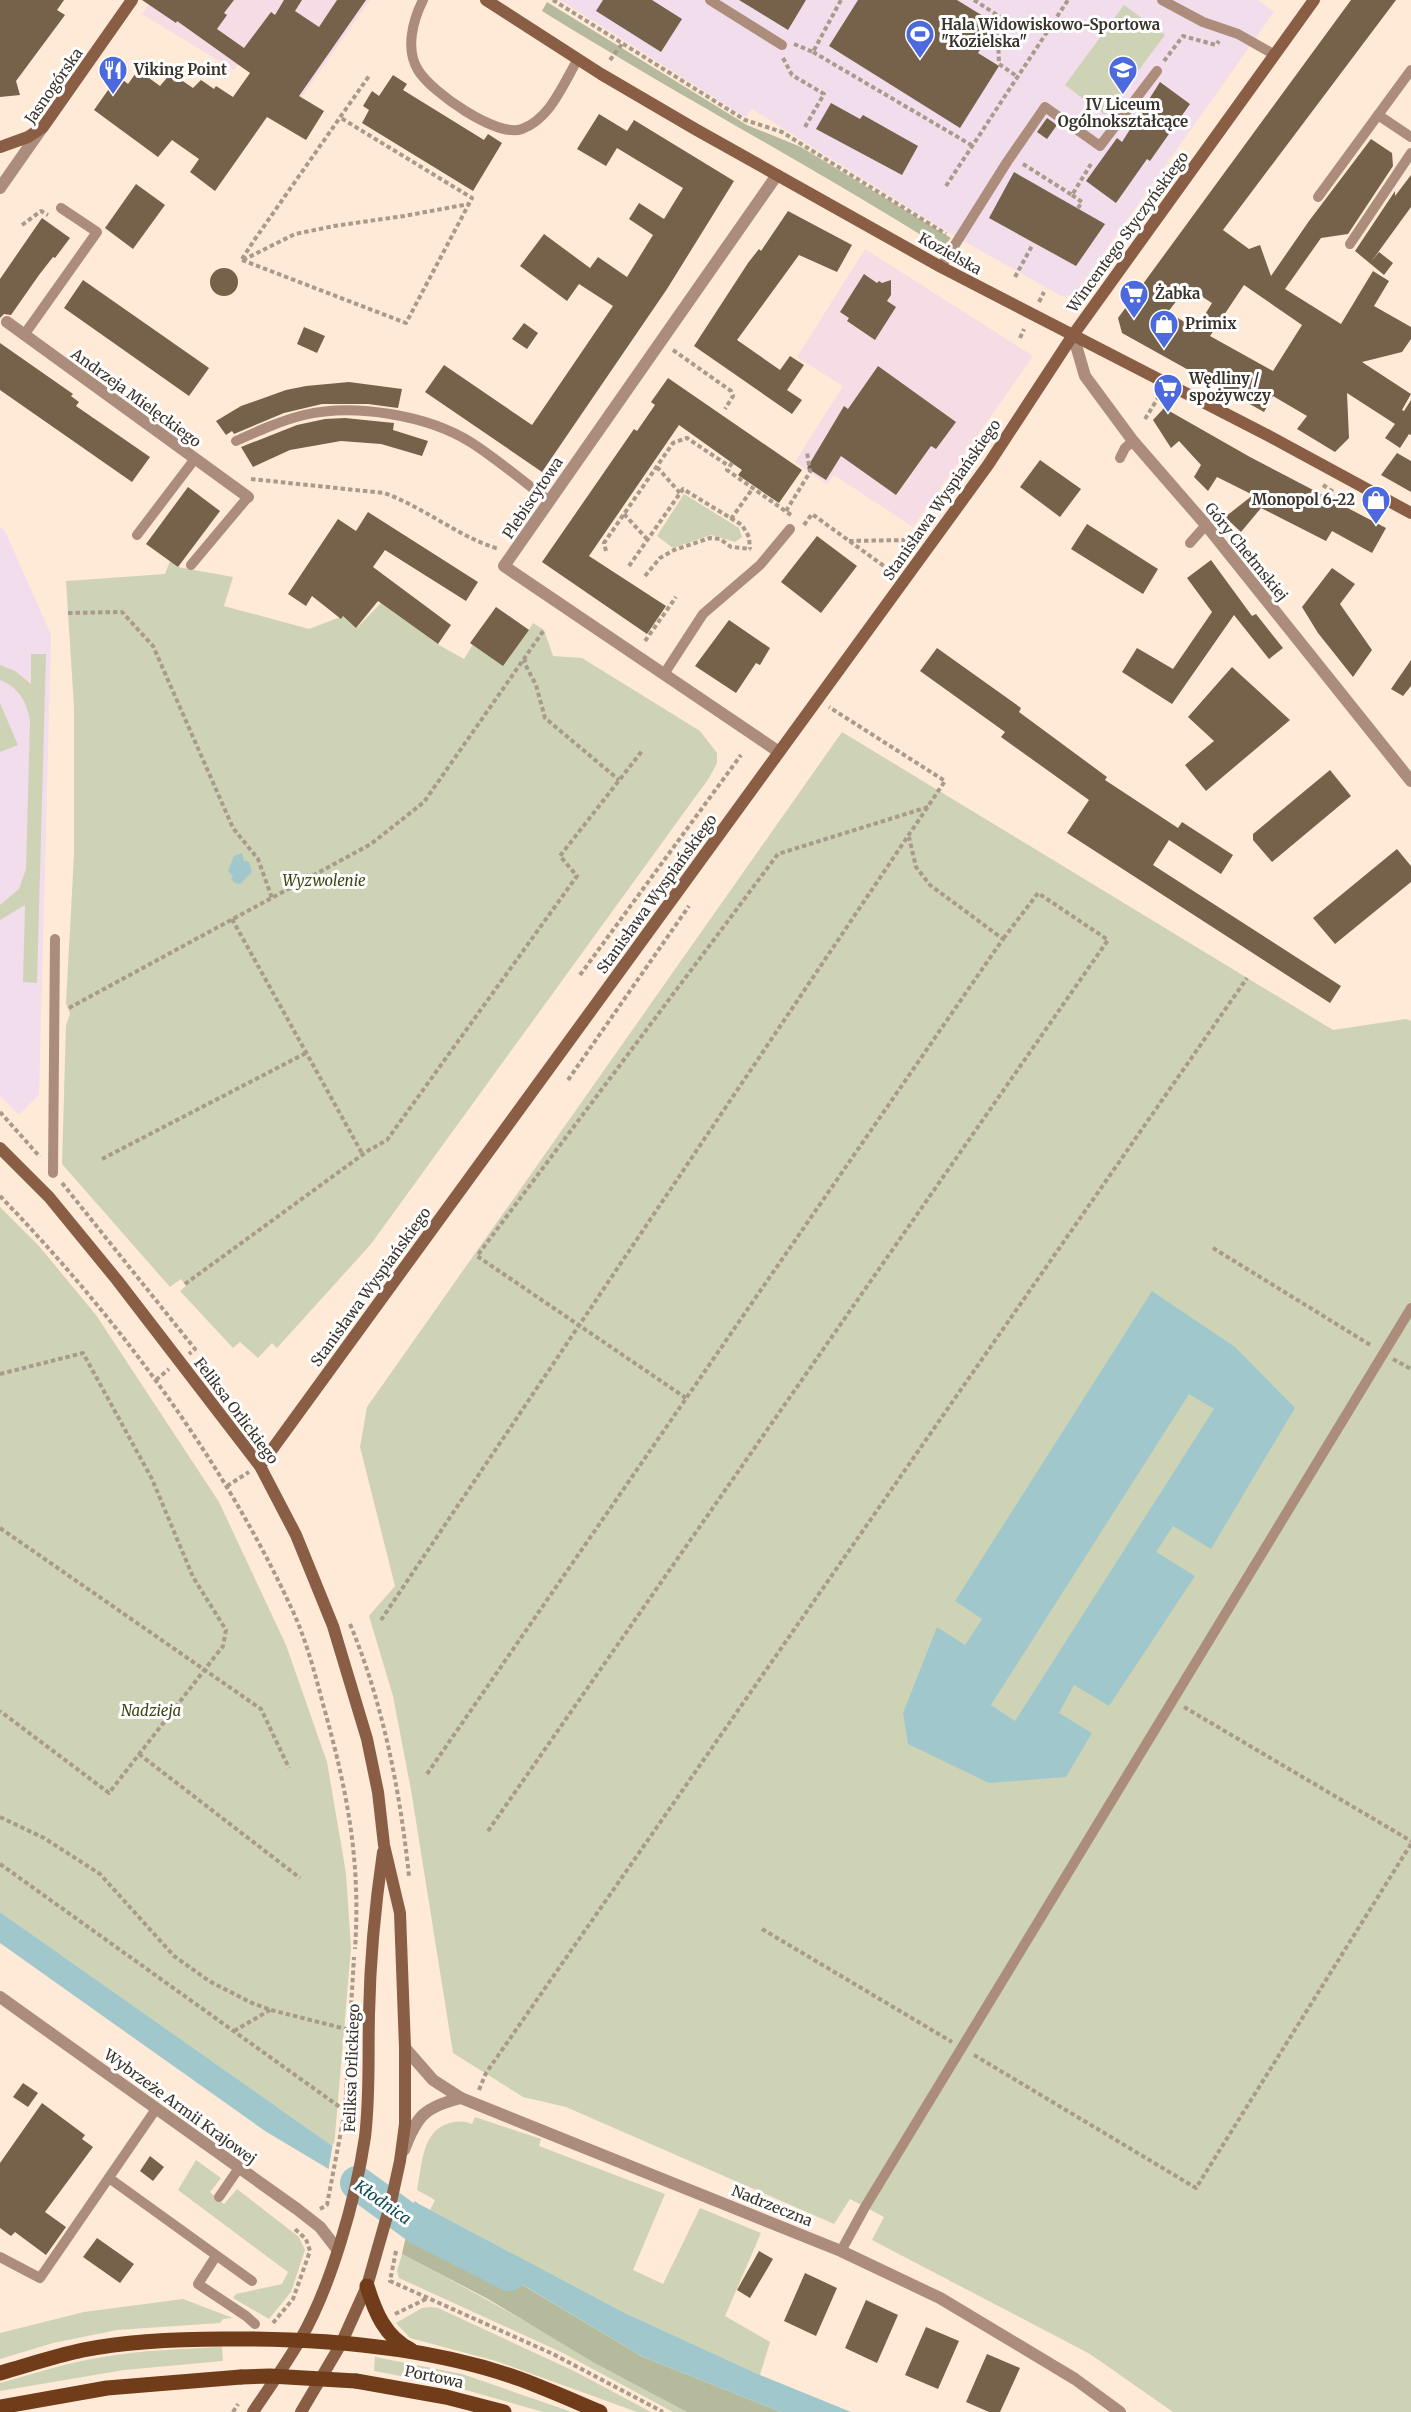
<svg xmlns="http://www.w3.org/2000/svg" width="1411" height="2412" font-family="Merriweather,serif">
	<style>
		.commercial { fill: #f6dce4 }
		.education { fill: #f2ddec }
		.green { fill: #ced3b5 }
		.forest { fill: #b5ba9c }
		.water { fill: #a0c8cc; fill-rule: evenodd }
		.pier { fill: #feead6 }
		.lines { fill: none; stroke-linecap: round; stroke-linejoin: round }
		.river { stroke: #a0c8cc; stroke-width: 34 }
		.building { fill: #76614b; fill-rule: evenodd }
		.path { stroke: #a99a8c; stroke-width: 4; stroke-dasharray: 4.5 3; stroke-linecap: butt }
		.lane { stroke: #ac8d7b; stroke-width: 10 }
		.street { stroke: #ac8d7b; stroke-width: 12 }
		.secondary { stroke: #8a5e44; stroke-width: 12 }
		.primary { stroke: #703c1a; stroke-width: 15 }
		.primary-bridge { stroke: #703c1a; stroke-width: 15 }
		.labels { text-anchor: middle; stroke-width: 6; stroke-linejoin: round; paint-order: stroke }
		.poi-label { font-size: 15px; font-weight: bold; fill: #3a332b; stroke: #fff; text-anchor: start }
		.street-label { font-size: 15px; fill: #3a332b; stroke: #fff }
		.park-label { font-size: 15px; font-style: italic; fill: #3e4411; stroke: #fff }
		.water-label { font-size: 16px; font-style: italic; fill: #0e494f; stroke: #fff }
	</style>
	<rect width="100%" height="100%" fill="#feead6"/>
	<g class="commercial">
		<path d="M152,0h218l-69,98 -58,-41 -9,13 -92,-56z"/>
		<path d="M865,249l168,107 -120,171 -79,-52 -7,9 -32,-22 48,-76 -46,-29z"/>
	</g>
	<g class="education">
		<path d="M560,0h698l16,12 -200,283 -13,1 -115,-65 -194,-122 -7,8z"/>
		<path d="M0,527l5,4 46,104 -12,460 -20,20 -19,-19z"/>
	</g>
	<g class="green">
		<path d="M1124,5l41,30 -60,80 -40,-30z"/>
		<path d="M684,494l55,34 3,9 -7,5 -24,-7 -38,13 -16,-12z"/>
		<path d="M170,561l8,6 55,10 -9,29 85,23 34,-13 14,12 24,-25 58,42 25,14 32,-52 33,23 4,-7 11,7 9,26 29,2 118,73 17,22v10l-8,15 -338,466 -94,104 -5,-5 -14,15 -18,-16 -7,6 -53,-57 6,-5 -5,-7 -11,8 -108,-123 4,-139 4,-11 -4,-11 8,-148v-148l-8,-126 99,-7z"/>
		<path d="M31,654h15l-9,329 -14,-1 2,-77 -25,15v-15l19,-16 7,-20 4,-148c-3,-20 -12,-34 -30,-41v-15l15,6 16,13z"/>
		<path d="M0,703l18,42 -18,7z"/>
		<path d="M842,732l491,298 73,-11 5,2v1391h-238l-83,-58 -218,-114 12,-23 -34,-18 -16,25 -268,-117 -43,-10 -70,-44 -42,-263 -18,-94 -24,-80 26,-30 -35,-139 7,-40z"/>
		<path d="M0,1207l39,39 57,69 123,187 67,143 41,117 19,111 5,75 -17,199 -334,-235z"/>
		<path d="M475,2117l66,22 -2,7 126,48 -32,76 30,14 37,-76 61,25 -36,83 45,26 -10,33 -135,-62 -195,-103 5,-10 -18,-10c5,-22 4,-54 27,-65 10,-4 18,-5 28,-1z"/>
		<path d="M196,2160l25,18 -11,14 14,12 13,-15 62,48 6,13 -14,42 -22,27 -36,-21 3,-4 46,-10 6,-12 -110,-82z"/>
		<path d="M402,2254c96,50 189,106 285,158h-14l-110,-59 -164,-75 -2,-7z"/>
		<path d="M183,2299l50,19 -10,1 -3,4 -103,7 -64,13 -53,16v-26l84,-21z"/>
		<path d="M430,2307l8,1 136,63 77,41h-14l-141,-51 -86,-23 -14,-15 26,-15z"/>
		<path d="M222,2347l1,14 -99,9 -124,21v-8c34,-9 68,-21 103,-26 39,-7 79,-8 119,-10z"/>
		<path d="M375,2357l87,17 110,38h-29l-95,-27 -74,-14z"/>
	</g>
	<g class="forest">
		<path d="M547,2l200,123 54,22 150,91 -9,10c-131,-82 -268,-155 -400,-237z"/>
		<path d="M410,2218l233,139 138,55h-94l-94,-50 -105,-63 -86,-45z"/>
	</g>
	<g class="water">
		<path d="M242,853l2,8 5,1 3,10 -12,12 -5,-1 -4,-4 2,-3 -5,-5 6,-15z"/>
		<path d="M1152,1291l83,56 60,61 -84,141 -38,-23 -17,26 39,24 -86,130 -35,-21 -15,28 33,20 -26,44 -77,6 -81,-39 -5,-31 34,-86 28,18 17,-26 -27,-18zM1189,1394l25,15 -199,312 -24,-16z"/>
		<path d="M0,1912l334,235 85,57 206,109 135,62 91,37h-70l-138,-55 -378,-226 -265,-188z"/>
	</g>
	<path class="pier" d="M333,2143l82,55 -5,23 -82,-49z"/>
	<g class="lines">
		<path class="river" d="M357,2183l62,45 90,46"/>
	</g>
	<g class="building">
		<path d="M0,0h64l-7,10 8,5 -49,66 4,14 -20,2z"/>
		<path d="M142,0h92l-10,13 3,2 -10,14 27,19 27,-36 4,3 9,-15h18l-7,11 24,16 18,-27h29l-67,96 25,15 -18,29 -39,-23 -52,74 -25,-19 9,-13 -27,-19 -14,17 -64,-47 24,-34 10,8 10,-14 22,16 11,-13 22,15 8,-8 13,9 2,-3 17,11 17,-24 -73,-52 -1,2z"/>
		<path d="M603,0h49l30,19 -21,33 -65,-41z"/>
		<path d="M739,0h67l-18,30z"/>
		<path d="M858,0h99l39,24 -18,29 21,13 -39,62 -131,-82z"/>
		<path d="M1351,0h45l-173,230 26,19 11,-4 11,31 38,-55 62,-82 21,14 1,13 -45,68 -27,4 -36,51 56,35 32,-53 16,10 -15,25 37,21v12l-9,13 -40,10 49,32 -9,16 2,1 7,-11v35l-2,-1 -9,14 -15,-10 10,-14 -48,-31 2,45 -14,14 -38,-23 10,-13 -34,-20 -9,16 -142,-79 -4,-15zM1244,285l58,40 -29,46 -63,-35zM1187,287l25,16 -16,26 -28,-17z"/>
		<path d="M393,75l14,9 -4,6 81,50 4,-6 14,9 -29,48 -111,-68 7,-13 -6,-4 9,-15 7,5z"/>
		<path d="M1160,82l30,22 -40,57 -3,-2 -31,44 -30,-22 31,-43 5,4z"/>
		<path d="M831,103l29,16 3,-4 55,31 -16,29 -86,-46z"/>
		<path d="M599,114l28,17 7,-11 100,61 -67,108 -125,183 -117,-80 19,-27 88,60 81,-119 -34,-22 -12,17 -47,-35 24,-32 46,34 8,-11 29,20 26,-42 -24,-16 10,-16 25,16 19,-31 -66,-40 -11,18 -29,-17z"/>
		<path d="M1047,118l10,7 -10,14 -10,-7z"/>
		<path d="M1014,172l91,52 -29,42 -87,-48z"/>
		<path d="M1411,175v32l-40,55 8,-10 14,11 -9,12 -29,-24 40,-60v5z"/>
		<path d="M136,184l29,21 -32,44 -28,-21z"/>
		<path d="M788,211l64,34 -15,27 -38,-17 -62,85 43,30 10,-14 14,9 -17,25 15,10 -10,14 -98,-68 54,-83 11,-14 2,2z"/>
		<path d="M42,218l28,20 -15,20 -2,-1 -14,18 -28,40 -7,-1 -4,4v-39z"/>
		<circle cx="224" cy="282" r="14"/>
		<path d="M864,274l13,9 2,-2 3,2 9,-3v15l-4,6 9,6 -21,33 -28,-19 2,-3 -9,-6z"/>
		<path d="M83,280l126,88 -20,28 -125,-88z"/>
		<path d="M524,323l14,10 -11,16 -15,-10z"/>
		<path d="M304,327l21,9 -8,17 -20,-9z"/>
		<path d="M0,343l73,51 -2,2 8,6 -3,4 74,51 -18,25 -132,-92z"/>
		<path d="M878,366l78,56 -20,27 -5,-3 -35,49 -55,-39 -15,24 -19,-12 37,-62 4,3z"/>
		<path d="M668,378l134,92 -23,33 -41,-28 4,-5 -63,-45 -90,131 77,50 -19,28 -105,-72 92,-133 3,2 18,-26 -4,-3z"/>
		<path d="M349,382l53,7 -4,19 -30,-4h-46l-38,9 -50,21 -2,-3 -6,4 -10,-14 25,-15 45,-16 20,-4z"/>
		<path d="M1164,408l86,49 136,71 -14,25 -40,-22 -6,10 -65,-33 -20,24 -16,-15 28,-22 -36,-18 -9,14 -14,-14 7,-12 -22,-24 -8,7 -18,-28z"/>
		<path d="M345,418l49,5 -1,7 35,11 -6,15 -41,-12 -40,-3 -51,9 -37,17 -12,-20 56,-22 28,-6z"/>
		<path d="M1397,453l14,8v31l-30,-17z"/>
		<path d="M1040,460l41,29 -21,28 -40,-30z"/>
		<path d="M188,487l32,24 -42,56 -32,-23z"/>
		<path d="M368,512l110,70 -12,19 -81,-51 -12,17 78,58 -13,19 -60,-43 -22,27 -13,-12 -2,3 -29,-23 -6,10 -18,-12 50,-75 18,12z"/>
		<path d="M1087,524l71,45 -15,25 -72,-45z"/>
		<path d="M817,536l40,30 -36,47 -40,-31z"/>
		<path d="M1211,560l41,56 4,-2 27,34 -14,11 -35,-44 -62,89 -50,-32 15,-24 36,21 39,-57 -25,-34z"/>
		<path d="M1332,568l23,16 -15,20 32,46 -19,27 -35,-44 -16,-26z"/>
		<path d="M496,607l33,23 -26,36 -33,-23z"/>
		<path d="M729,620l41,28 -10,17 -4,-2 -20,30 -41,-27z"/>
		<path d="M937,648l84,60 -2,4 88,65 -2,3 73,48 4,-6 51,33 -12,19 -52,-34 -16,25 188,121 -11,17 -263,-170 22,-33 -88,-63 4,-5 -85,-61z"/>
		<path d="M1411,660v26l-8,10 -12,-7z"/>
		<path d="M1232,667l58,53 -84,71 -21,-26 29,-24 -26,-24z"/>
		<path d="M1330,770l21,26 -79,66 -19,-22v-6z"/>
		<path d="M1397,849l14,17v16l-76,62 -22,-26z"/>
		<path d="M23,2083l15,10 -10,14 -15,-10z"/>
		<path d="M42,2103l43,32 -3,4 11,8 -48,65 21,15 -20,28 -31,-23 -4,4 -11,-8v-65z"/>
		<path d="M150,2156l14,11 -11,14 -13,-10z"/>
		<path d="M97,2238l37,26 -14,19 -37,-26z"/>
		<path d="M759,2251l14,8 -23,39 -13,-8z"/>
		<path d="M805,2273l32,15 -21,48 -32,-15z"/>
		<path d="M866,2300l32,15 -21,48 -32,-15z"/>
		<path d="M926,2327l33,14 -21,48 -33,-14z"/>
		<path d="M987,2354l33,14 -20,44h-11l-23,-10z"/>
	</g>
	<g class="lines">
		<g class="path">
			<path d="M553,0l192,120 37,12 164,102"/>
			<path d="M974,0l31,20 -7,16 1,28 19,13"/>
			<path d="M794,44l19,8 28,-52"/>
			<path d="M813,52l160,94"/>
			<path d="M783,58l9,17 32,19 -19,33"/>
			<path d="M610,60l12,-16"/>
			<path d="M1164,61l19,-25 33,9 3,-4"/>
			<path d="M1023,164l49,31 19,-31"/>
			<path d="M946,186l122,-186"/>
			<path d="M1072,195l10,7 -4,6"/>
			<path d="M22,225l19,-14 7,4"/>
			<path d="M242,259l13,-20 114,-163"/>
			<path d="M242,260l164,63 66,-125 -131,-80"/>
			<path d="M243,260l52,-26 39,-8 70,-10 65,-12"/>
			<path d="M1015,277l18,-33"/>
			<path d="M1039,302l5,-10"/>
			<path d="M1020,338l4,-9"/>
			<path d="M673,350l58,41 2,5 -8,13"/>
			<path d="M1145,419l13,-21"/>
			<path d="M732,463l-5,7 64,45"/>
			<path d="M657,467l23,26"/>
			<path d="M251,479l133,14c40,14 74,44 115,56"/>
			<path d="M1323,485l31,21"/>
			<path d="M786,511l24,-39 -3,-20"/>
			<path d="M624,514l23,25"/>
			<path d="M731,519l22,-31"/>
			<path d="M804,525l8,-11 76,55"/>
			<path d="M849,541l59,-1"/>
			<path d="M606,551l-2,-8 69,-100 14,-5 42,28"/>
			<path d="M629,566l54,-77 59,36 7,12 1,12"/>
			<path d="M645,576l15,-18 14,-8 36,-12 10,1 11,8 20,2"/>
			<path d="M68,613l54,-1 31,34 80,182 25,31 14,39"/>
			<path d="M645,641l31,-44"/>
			<path d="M526,659l-2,3 12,23 9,33 74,62"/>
			<path d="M232,919l131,236"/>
			<path d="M580,975l161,-220"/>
			<path d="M69,1008l302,-164 53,-42 120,-172"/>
			<path d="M568,1080l121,-174"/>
			<path d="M0,1112l40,45"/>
			<path d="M102,1159l204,-106"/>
			<path d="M62,1183l133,166 -6,5"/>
			<path d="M0,1196c114,118 220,259 290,409 15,31 24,65 33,99 24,86 38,156 32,245"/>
			<path d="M1213,1248l159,98"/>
			<path d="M185,1284l184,-134 18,-10 190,-264 -17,-20 82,-105"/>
			<path d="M1393,1359l18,10"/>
			<path d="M0,1374l83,-21 69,126 41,98 33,53 -3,16 -114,147 -109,-82"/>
			<path d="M156,1380l13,-11"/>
			<path d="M686,1398l-209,-142 301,-402 150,-47"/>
			<path d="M227,1486l22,-14"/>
			<path d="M0,1528l261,181 28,59"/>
			<path d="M381,1620l564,-839 -116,-74"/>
			<path d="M350,1624c33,79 50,167 59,252"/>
			<path d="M1184,1707l227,134"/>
			<path d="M139,1754l161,124"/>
			<path d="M427,1774l576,-835 -73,-54 -14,-18 -7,-30"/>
			<path d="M0,1817l44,21 56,36 74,82 35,25 43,22 19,7 79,20"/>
			<path d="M488,1831l620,-891 -70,-47 -35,46"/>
			<path d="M0,1864l344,246"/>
			<path d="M762,1929l190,113"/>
			<path d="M234,2031l36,-21"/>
			<path d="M974,2055l222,133 215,-344"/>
			<path d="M479,2090l7,-17 761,-1095"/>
			<path d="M320,2209l7,-4 18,-95 9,-153"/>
			<path d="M396,2251l-6,30 163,73 110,58"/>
			<path d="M395,2314l33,-16"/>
			<path d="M273,2323l20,-24 17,-48 -4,-12 -11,-10"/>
			<path d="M233,2412l5,-8"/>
		</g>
		<g class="lane">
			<path d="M423,0c-10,20 -18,49 -5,70 13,22 79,68 104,59 29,-11 41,-45 56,-70"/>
			<path d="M710,0l72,45"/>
			<path d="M1162,0l41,22 35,12 37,21"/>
			<path d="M1378,115l33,22"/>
			<path d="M1318,197l93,-127"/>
			<path d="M1350,244l61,-91"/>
			<path d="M941,267l66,-105 38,-55 55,39 57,-75"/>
			<path d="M24,335l73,-103 -36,-24"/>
			<path d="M236,441c22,-10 44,-20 68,-26 50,-12 124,0 168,28 26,17 51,38 76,57"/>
			<path d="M1120,458l5,-10 8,-7"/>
			<path d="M137,535l57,-75"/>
			<path d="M1190,543l16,-18"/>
			<path d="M191,565l57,-68"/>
			<path d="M664,674l39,-60 57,-49 30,-36"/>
			<path d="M53,1173l2,-234"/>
			<path d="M109,2178l143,103"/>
			<path d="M219,2197l20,-29"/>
			<path d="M841,2251l24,-44 546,-899"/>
			<path d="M216,2256l-18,28 48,32 9,8"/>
			<path d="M0,2257l40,21 116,-169"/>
		</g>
		<g class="street">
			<path d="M777,175l-273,391 275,186"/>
			<path d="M0,188l42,-60"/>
			<path d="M7,322l241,175"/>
			<path d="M1073,335l12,41 48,65 73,84 205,256"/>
			<path d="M0,1997l297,212 23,18 17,22"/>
			<path d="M405,2048l28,32 28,18 380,153 99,47 135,81 45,33"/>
			<path d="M404,2150c13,-35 21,-43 57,-52"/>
		</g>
		<g class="secondary">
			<path d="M486,0l115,74 94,55 246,138 328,169 142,77"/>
			<path d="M0,147l28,-10 15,-10 89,-127"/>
			<path d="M0,1148l49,49 68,83 143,186 36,69 37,91 34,113 11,53 6,53 16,68 5,135v76l-5,37 -9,41 -24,84 -26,58 -40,68"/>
			<path d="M260,1466l728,-1001 85,-130 241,-335"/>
			<path d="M253,2412c16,-24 33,-48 47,-72 31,-53 56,-142 65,-203 5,-41 3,-81 4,-122 1,-55 6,-109 14,-163"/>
		</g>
		<g class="primary">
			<path d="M367,2286c8,26 18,51 44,64"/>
			<path d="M0,2373c28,-8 55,-17 83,-23 46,-9 94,-11 141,-11 97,-1 204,7 296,40 27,10 54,22 80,33"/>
			<path d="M356,2381l90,16 58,15"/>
			<path d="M0,2407l107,-19 134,-11"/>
		</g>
		<path class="primary-bridge" d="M241,2377l29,-1 86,5"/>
	</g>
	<defs>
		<g id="stadium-pin" transform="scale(1.5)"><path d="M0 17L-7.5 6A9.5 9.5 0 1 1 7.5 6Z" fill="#4c69dd" stroke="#fff"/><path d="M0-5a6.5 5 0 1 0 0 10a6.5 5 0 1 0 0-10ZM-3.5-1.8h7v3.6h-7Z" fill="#fff"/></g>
		<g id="restaurant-pin" transform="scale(1.5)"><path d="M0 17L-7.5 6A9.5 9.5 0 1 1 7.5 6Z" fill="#4c69dd" stroke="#fff"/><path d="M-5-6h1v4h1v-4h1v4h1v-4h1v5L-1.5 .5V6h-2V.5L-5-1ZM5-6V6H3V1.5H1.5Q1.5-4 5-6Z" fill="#fff"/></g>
		<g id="school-pin" transform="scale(1.5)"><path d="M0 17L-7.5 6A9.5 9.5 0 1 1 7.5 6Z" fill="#4c69dd" stroke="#fff"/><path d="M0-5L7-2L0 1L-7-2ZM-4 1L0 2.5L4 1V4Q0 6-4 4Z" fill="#fff"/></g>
		<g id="supermarket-pin" transform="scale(1.5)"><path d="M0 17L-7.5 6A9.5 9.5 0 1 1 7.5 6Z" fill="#4c69dd" stroke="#fff"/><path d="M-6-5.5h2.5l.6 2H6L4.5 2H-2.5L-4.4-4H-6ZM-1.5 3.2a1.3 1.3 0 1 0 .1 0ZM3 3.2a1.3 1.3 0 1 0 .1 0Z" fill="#fff"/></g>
		<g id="shop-pin" transform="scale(1.5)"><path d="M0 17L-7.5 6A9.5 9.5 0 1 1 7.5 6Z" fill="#4c69dd" stroke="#fff"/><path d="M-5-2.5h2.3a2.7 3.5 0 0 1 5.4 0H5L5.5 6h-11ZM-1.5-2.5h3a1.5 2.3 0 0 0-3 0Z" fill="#fff"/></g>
	</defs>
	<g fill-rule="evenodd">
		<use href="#stadium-pin" x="920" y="34"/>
		<use href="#restaurant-pin" x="113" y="70"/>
		<use href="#school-pin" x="1123" y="70"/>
		<use href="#supermarket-pin" x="1134" y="294"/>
		<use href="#shop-pin" x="1164" y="324"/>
		<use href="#supermarket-pin" x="1168" y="388"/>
		<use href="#shop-pin" x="1376" y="500"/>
	</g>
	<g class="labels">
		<g class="poi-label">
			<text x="941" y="30">Hala Widowiskowo-Sportowa<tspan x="941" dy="17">"Kozielska"</tspan></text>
			<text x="134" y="75">Viking Point</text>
			<text x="1123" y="110" text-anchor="middle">IV Liceum<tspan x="1123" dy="17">Ogólnokształcące</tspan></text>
			<text x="1155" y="299">Żabka</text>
			<text x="1185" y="329">Primix</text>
			<text x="1189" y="384">Wędliny /<tspan x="1189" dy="17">spożywczy</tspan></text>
			<text x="1355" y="505" text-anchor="end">Monopol 6-22</text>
		</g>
		<g class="street-label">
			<text transform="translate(54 86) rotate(-55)" y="5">Jasnogórska</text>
			<text transform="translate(1128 232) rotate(-54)" y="5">Wincentego Styczyńskiego</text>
			<text transform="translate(950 254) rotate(29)" y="5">Kozielska</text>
			<text transform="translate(136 398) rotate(36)" y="5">Andrzeja Mielęckiego</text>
			<text transform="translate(533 498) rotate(-56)" y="5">Plebiscytowa</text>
			<text transform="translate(942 500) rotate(-55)" y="5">Stanisława Wyspiańskiego</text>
			<text transform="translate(1246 552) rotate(51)" y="5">Góry Chełmskiej</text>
			<text transform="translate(657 894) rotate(-54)" y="5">Stanisława Wyspiańskiego</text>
			<text transform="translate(371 1287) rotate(-54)" y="5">Stanisława Wyspiańskiego</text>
			<text transform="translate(236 1411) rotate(53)" y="5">Feliksa Orlickiego</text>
			<text transform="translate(352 2068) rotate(-88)" y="5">Feliksa Orlickiego</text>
			<text transform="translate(180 2107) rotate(36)" y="5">Wybrzeże Armii Krajowej</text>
			<text transform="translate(772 2206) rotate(22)" y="5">Nadrzeczna</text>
			<text transform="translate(434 2377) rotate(12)" y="5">Portowa</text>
		</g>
		<g class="park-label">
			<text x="324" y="886">Wyzwolenie</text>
			<text x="151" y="1716">Nadzieja</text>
		</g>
		<g class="water-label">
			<text transform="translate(383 2202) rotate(35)" y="6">Kłodnica</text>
		</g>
	</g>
</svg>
